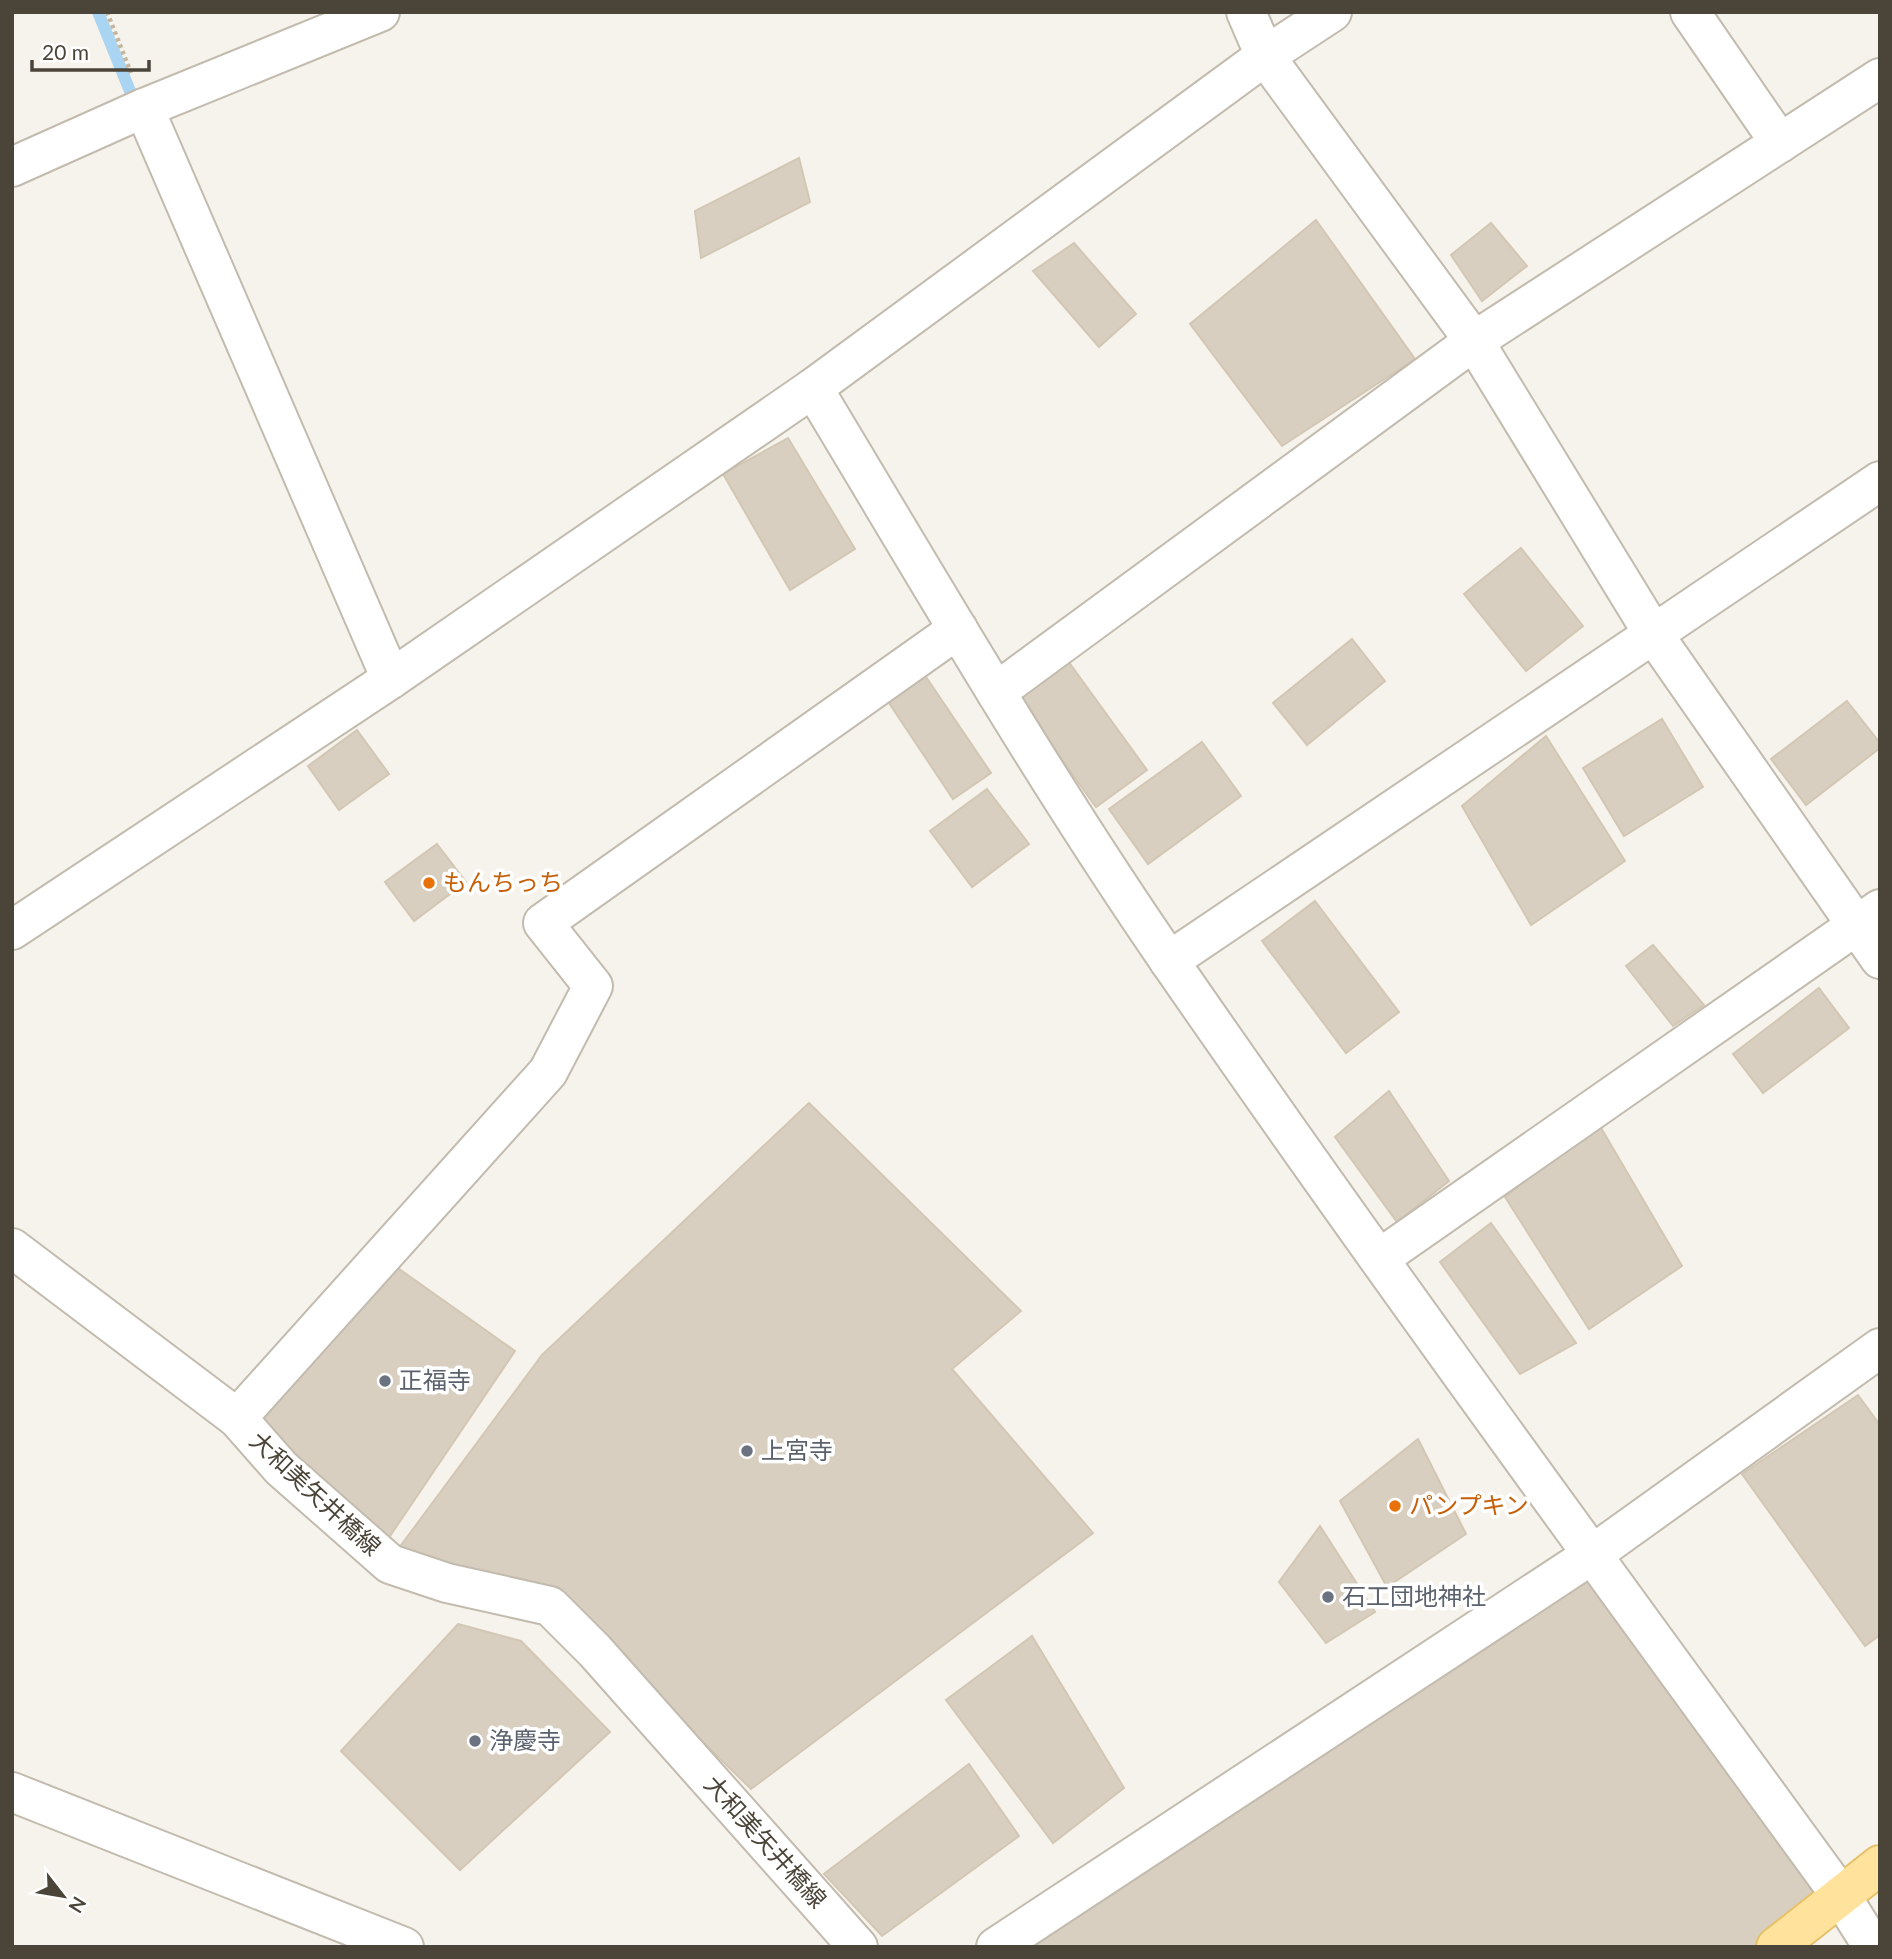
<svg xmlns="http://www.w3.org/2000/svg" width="1892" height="1959" font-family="Lato,'Noto Sans JP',sans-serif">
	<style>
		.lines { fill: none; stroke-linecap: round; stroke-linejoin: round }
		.stream { stroke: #a9d4f2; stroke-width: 12 }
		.building { fill: #d8cfc1; stroke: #d3c7b4; stroke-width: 2 }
		.minor-casing { stroke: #c2bbae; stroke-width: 42 }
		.tertiary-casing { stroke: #c2bbae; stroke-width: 42 }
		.primary-casing { stroke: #e6c16a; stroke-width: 42 }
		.path { stroke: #c4b79f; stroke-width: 4.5; stroke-dasharray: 3.5 3.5; stroke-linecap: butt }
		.minor { stroke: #fff; stroke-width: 38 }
		.tertiary { stroke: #fff; stroke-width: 38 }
		.primary { stroke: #ffe39c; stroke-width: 38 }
		.food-dot { fill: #e8710a; stroke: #fff; stroke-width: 2.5 }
		.worship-dot { fill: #6b7280; stroke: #fff; stroke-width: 2.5 }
		.labels { text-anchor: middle; stroke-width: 7; stroke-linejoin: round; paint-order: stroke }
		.food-label { font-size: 24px; fill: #c56008; stroke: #fff; text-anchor: start }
		.worship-label { font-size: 24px; fill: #5b616d; stroke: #fff; text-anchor: start }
		.street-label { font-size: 24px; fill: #4b4439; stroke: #fff }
	</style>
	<rect width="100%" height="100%" fill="#f6f3ec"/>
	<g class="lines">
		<path class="stream" d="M98,12l38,94"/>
	</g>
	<g class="building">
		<path d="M799,158l11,44 -109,56 -6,-47z"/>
		<path d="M1316,220l99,139 -133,87 -92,-122z"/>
		<path d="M1491,223l36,43 -45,35 -31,-46z"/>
		<path d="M1074,243l62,71 -37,33 -66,-76z"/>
		<path d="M788,438l67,111 -65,41 -67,-116z"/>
		<path d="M1521,548l62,78 -57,45 -62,-77z"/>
		<path d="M1352,639l33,42 -78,64 -34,-42z"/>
		<path d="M1068,661l79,109 -51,37 -79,-109z"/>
		<path d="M924,674l67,99 -38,26 -66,-99z"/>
		<path d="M1847,701l33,42v5l-74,57 -35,-46z"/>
		<path d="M1662,719l41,68 -79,49 -41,-68z"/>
		<path d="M357,730l32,44 -50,36 -31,-44z"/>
		<path d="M1546,736l79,125 -94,64 -69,-119z"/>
		<path d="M1202,742l39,54 -93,68 -39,-55z"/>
		<path d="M987,789l42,55 -57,43 -42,-56z"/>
		<path d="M437,844l29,38 -52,39 -29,-39z"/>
		<path d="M1315,901l84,111 -53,41 -84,-112z"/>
		<path d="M1653,945l51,60 -31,21 -47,-60z"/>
		<path d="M1819,988l30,40 -86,65 -30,-39z"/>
		<path d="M1389,1091l60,90 -52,41 -62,-85z"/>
		<path d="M809,1103l212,208 -69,58 141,164 -342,256 -193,-189 -162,-48 146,-197z"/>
		<path d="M1597,1121l85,145 -93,63 -84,-132z"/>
		<path d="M1491,1223l85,120 -56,31 -80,-112z"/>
		<path d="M385,1259l130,92 -129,191 -139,-130z"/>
		<path d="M1858,1395l22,30v210l-15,11 -123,-172z"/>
		<path d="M1418,1439l48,95 -79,53 -47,-86z"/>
		<path d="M1320,1526l55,86 -49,31 -47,-61z"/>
		<path d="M1593,1554l248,342 -65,51h-780z"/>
		<path d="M458,1624l63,17 89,91 -150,138 -119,-119z"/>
		<path d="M1032,1636l92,152 -71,55 -107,-143z"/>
		<path d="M969,1764l50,72 -137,100 -58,-62z"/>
	</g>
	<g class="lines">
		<g class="minor-casing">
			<g id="minor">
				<path d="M1246,12l19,44 209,285 180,294 226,324"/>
				<path d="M1690,12l90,131"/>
				<path d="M144,108l247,571"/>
				<path d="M12,167l132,-59 236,-96"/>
				<path d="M996,692l478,-351 406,-263"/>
				<path d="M12,930l379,-251 422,-291 452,-332 67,-44"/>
				<path d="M1169,961l711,-480"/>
				<path d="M12,1248l225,170 44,50 109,96 57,19 103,23 45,45 263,296"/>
				<path d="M1380,1258l500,-349"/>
				<path d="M237,1418l311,-346 45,-86 -50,-63 415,-294"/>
				<path d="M12,1792l392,155"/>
				<path d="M996,1947l597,-393 287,-206"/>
			</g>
		</g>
		<g class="tertiary-casing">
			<path id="tertiary" d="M813,388c117,194 230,390 359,577 217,314 444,622 669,931l32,51"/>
		</g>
		<g class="primary-casing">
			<path id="primary" d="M1776,1947l104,-82"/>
		</g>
		<path class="path" d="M107,12l24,61"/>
		<use href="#minor" class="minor"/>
		<use href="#tertiary" class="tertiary"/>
		<use href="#primary" class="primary"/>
	</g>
	<g class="food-dot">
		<circle cx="429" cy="883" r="7"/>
		<circle cx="1395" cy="1506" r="7"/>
	</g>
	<g class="worship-dot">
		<circle cx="385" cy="1381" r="7"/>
		<circle cx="747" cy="1451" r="7"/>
		<circle cx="1328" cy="1597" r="7"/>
		<circle cx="475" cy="1741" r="7"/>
	</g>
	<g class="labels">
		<g class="food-label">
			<text x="443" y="891">もんちっち</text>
			<text x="1409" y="1514">パンプキン</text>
		</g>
		<g class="worship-label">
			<text x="399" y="1389">正福寺</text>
			<text x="761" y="1459">上宮寺</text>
			<text x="1342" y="1605">石工団地神社</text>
			<text x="489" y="1749">浄慶寺</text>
		</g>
		<g class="street-label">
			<text transform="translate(315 1494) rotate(43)" y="8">大和美矢井橋線</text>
			<text transform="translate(765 1842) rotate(48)" y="8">大和美矢井橋線</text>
		</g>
	</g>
	<rect width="1892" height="1959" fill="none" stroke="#4b4439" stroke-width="28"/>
	<g transform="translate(63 1896) rotate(121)" stroke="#ffffff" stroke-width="5" paint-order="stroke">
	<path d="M0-5L12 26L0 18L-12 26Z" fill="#4b4439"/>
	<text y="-10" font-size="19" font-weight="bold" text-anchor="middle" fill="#4b4439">N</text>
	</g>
	<path d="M32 60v10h117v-10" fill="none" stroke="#4b4439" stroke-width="3.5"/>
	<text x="42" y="60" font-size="21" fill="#4b4439" stroke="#ffffff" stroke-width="5" paint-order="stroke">20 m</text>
</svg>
